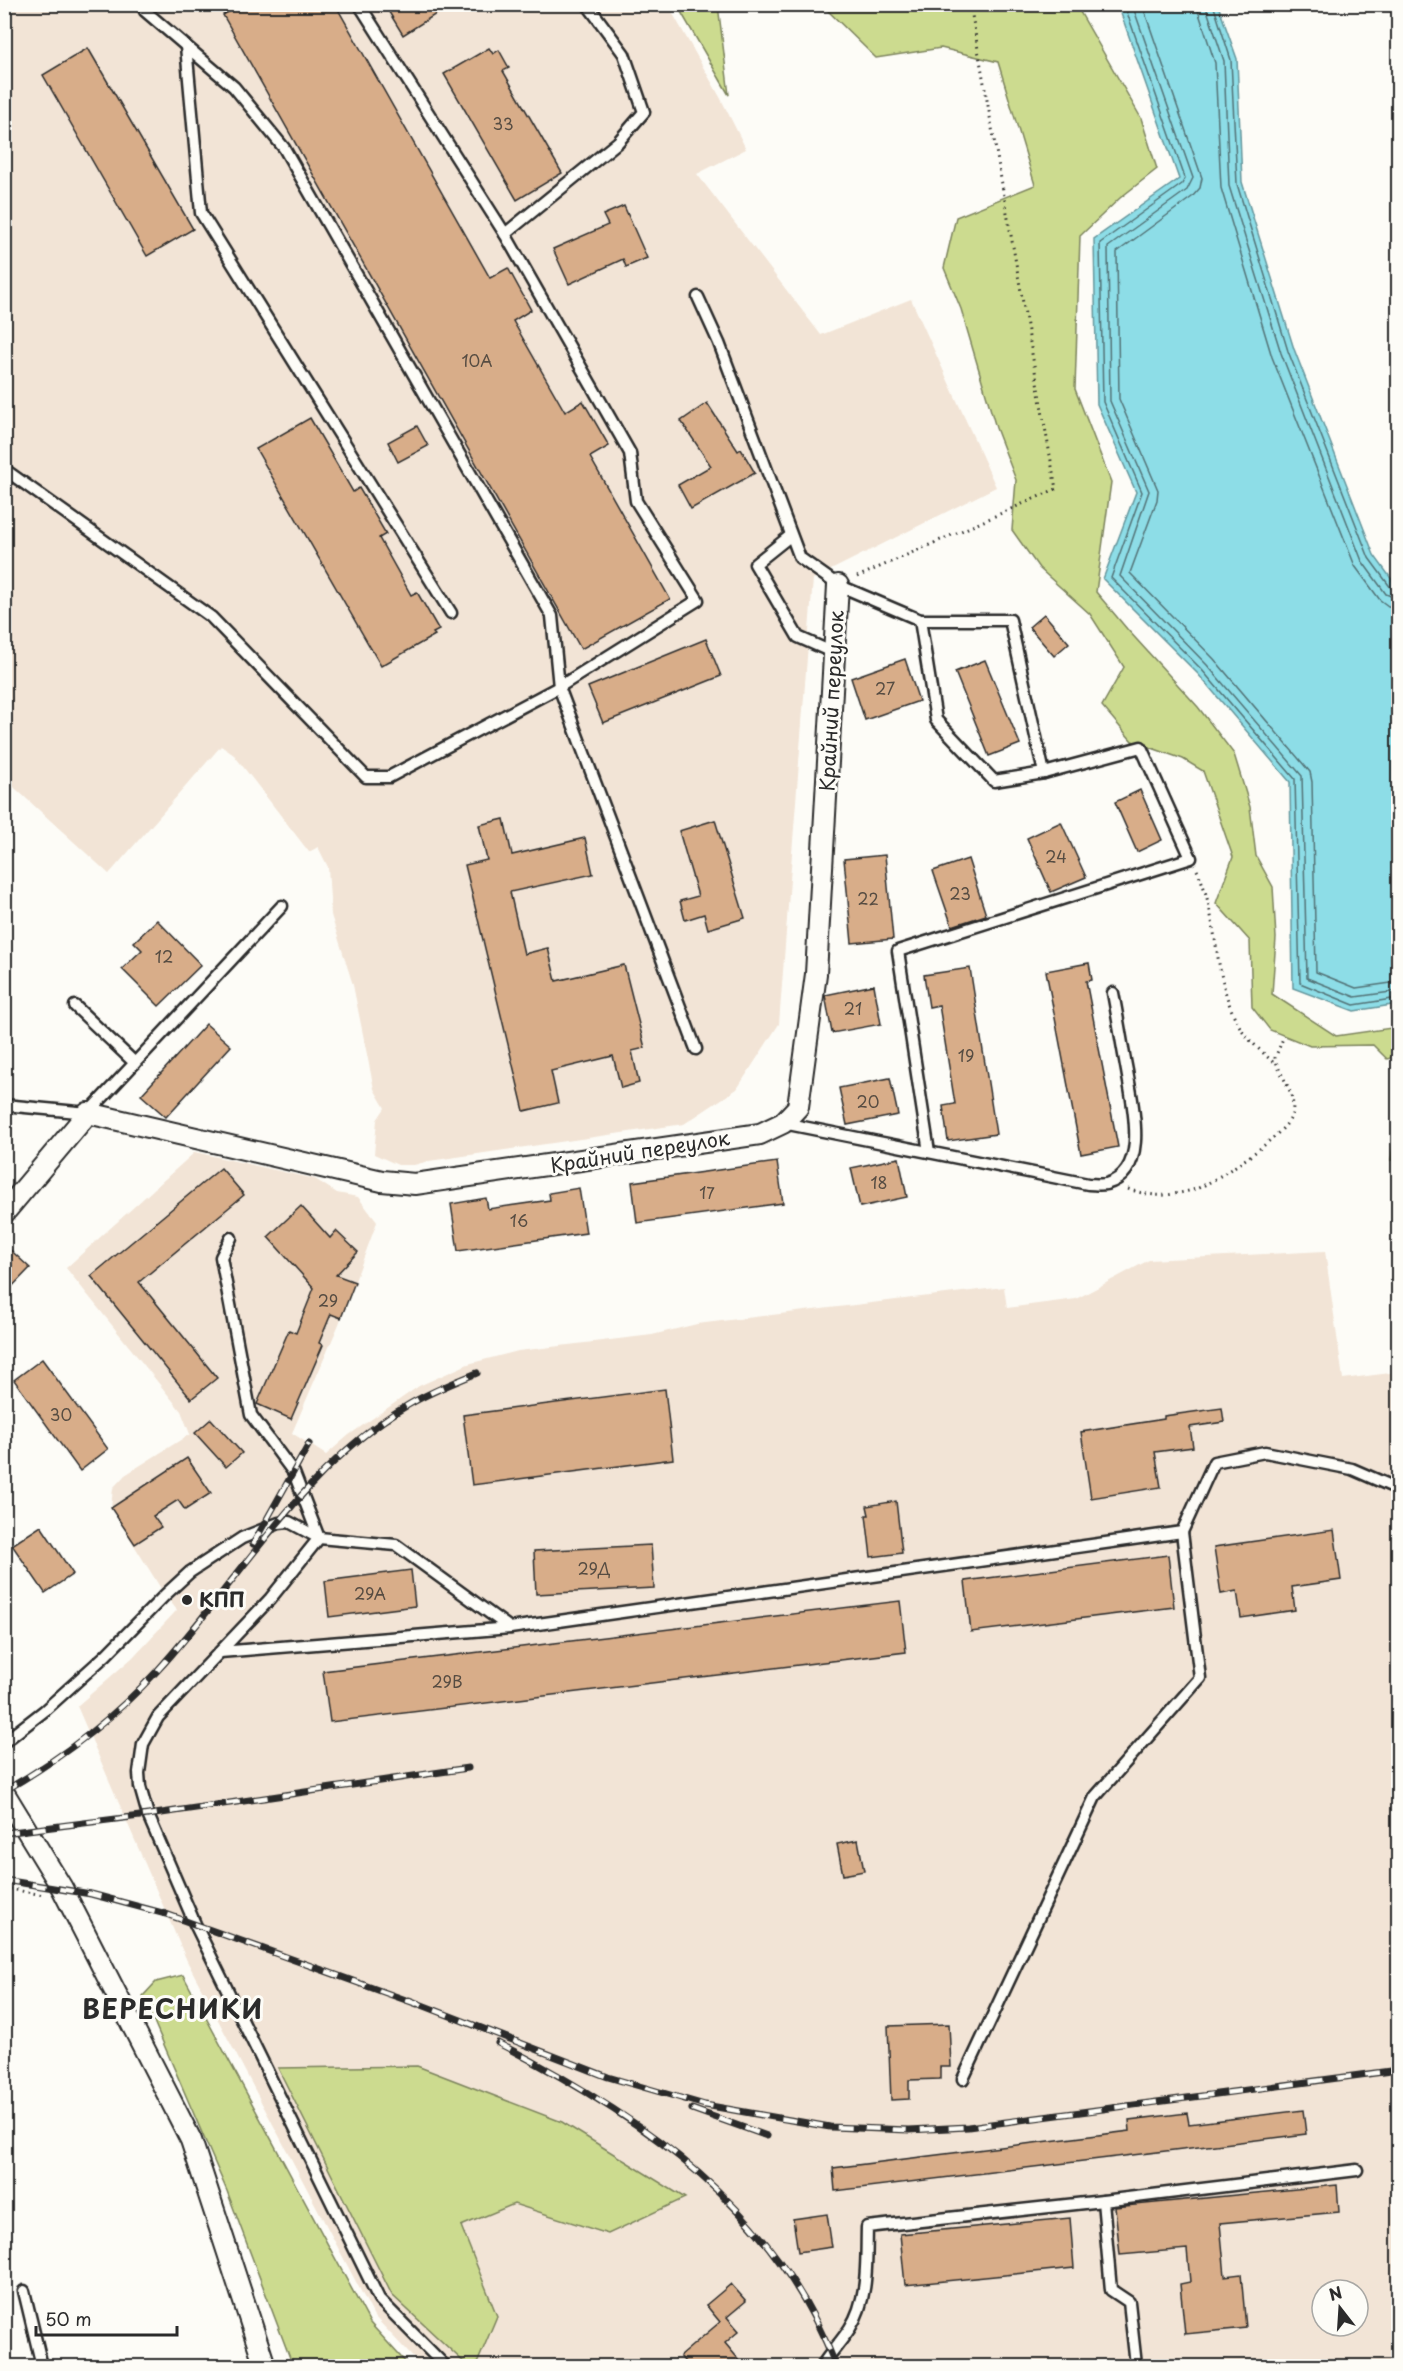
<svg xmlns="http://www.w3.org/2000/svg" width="1403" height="2371" font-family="'Playpen Sans',sans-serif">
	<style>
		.built { fill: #f2e4d6; fill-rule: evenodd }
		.green { fill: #ccdb8f; stroke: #7c835d; stroke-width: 1.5 }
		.water { fill: #8ddde7; stroke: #66969c; stroke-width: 1.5 }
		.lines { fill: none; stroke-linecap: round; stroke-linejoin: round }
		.shore { stroke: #527276; stroke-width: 1.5 }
		.building { fill: #d8ad89; stroke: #2b2b2b; stroke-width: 1.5 }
		.lane-casing { stroke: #2b2b2b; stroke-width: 15 }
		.street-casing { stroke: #2b2b2b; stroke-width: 24 }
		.path { stroke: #2b2b2b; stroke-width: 3; stroke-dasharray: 1.5 4.5; stroke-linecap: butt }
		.lane { stroke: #fdfcf7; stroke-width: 10 }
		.street { stroke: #fdfcf7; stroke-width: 20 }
		.rail-casing { stroke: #2b2b2b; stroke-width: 7 }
		.rail { stroke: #fdfcf7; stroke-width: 4.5; stroke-dasharray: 14; stroke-linecap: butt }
		.poi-dot { fill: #2b2b2b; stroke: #fdfcf7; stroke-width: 2 }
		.labels { text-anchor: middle; stroke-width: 6; stroke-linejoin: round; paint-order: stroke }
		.number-label { font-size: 16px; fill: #564c42 }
		.street-label { font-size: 20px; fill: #2b2b2b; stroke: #fdfcf7 }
		.poi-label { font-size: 20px; font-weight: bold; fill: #2b2b2b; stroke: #fdfcf7; text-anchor: start }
		.district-label { font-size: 26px; font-weight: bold; letter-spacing: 1.5px; fill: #2b2b2b; stroke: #fdfcf7 }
	</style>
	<rect width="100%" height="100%" fill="#fdfcf7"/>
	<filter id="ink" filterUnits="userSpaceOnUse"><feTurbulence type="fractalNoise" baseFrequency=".0167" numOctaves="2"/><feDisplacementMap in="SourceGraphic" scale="12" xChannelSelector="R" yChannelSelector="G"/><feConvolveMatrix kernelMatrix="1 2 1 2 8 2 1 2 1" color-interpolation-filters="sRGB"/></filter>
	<g filter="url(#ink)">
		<g class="built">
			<path d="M4,5h664l52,92 26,52 -49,25 124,161 90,-36 85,188 -183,92 -34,445 -42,65 -53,35 -255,37 -15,4h-16l-24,-11 3,-34 8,-12 -11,-19 -21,-104 -22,-70 -3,-48 -10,-20 -9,5 -75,-97 -13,-9 -112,128 -104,-95z"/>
			<path d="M195,1152l120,27 22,14 21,4 19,25 -38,102 -47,109 34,22 23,-20 70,-49 49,-22 50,-13 134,-16 45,-11 307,-37 3,21 69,-9 73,-39 176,-9 18,128 55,-7v994h-977l-47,-50 -187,-355 -110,-255 55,-48 45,-48 -12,-15 -54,-87 2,-20 12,-13 65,-41 -9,-23 -115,-143zM1322,2290h36v36h-36z"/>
		</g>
		<g class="green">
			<path d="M677,5h41l11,90z"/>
			<path d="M822,5h254l65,113 16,51 -37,29 -40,38 -5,153 36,93 -15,110 31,37 71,78 36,47 16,53 6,49 17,31 3,51 -4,56 64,42 62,-9v29l-11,3 -14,-14 -63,1 -40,-16 -18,-23 -2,-66 -34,-38 17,-46 -30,-86 -20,-12 -51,-18 -30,-35 22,-39 -34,-53 -51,-46 -27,-38 4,-50 -20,-52 -35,-119 -17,-41 12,-51 79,-32 -37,-123 -57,-14 -65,10z"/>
			<path d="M1398,1114v46h-7z"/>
			<path d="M183,1975l187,348 39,43h-116l-66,-175 -84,-195 13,-14z"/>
			<path d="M417,2066l145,56 123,76 -77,36 -94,-30 -53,22 36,90 -21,50h-8l-76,-71 -114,-227z"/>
		</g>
		<path class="water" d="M1118,5h100l19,54 5,123 52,167 80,206 24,33v416l-44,7 -61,-23 -3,-206 -92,-108 -95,-95 33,-87 -39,-88 -3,-165 85,-60z"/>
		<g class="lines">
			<g class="shore">
				<path d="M1124,4l61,174 -3,6 -82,59 3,159 39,90 -31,86 91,92 93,109 5,204 54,22 44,-7"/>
				<path d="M1132,4l61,174 -6,12 -79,57 2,154 39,90 -29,85 87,89 95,111 5,202 48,19 43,-6"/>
				<path d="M1142,4l60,174 -2,10 -8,9 -75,55 2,147 39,91 -1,10 -27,73 84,86 96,113 2,10 4,190 40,16 42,-6"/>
				<path d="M1196,4l19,59 6,125 51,169 83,209 25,34 8,6 10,2"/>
				<path d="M1205,4l19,57 5,125 52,167 81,208 24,33 12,5"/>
				<path d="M1213,4l18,56 6,124 51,167 81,207 22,30 7,3"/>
			</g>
		</g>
		<g class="building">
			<path d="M242,4h93l155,274 18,-10 23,42 -18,11 52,91 18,-11 26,45 -19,11 80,142 -89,50 -358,-634z"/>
			<path d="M384,4h68l-49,31z"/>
			<path d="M88,48l105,181 -46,27 -104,-181z"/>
			<path d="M489,48l4,6 6,-4 10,18 -6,3 59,102 -45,27 -73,-126z"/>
			<path d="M624,206l23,52 -21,9 -3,-8 -54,25 -16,-35 55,-24 -5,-10z"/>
			<path d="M707,403l31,48 3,-2 14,24 -64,36 -13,-24 33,-19 -30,-45z"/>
			<path d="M310,418l43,74 6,-4 27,46 -7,4 32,57 6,-3 22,38 -6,3 2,2 -54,31 -125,-217z"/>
			<path d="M417,426l11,20 -30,16 -10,-20z"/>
			<path d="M1044,614l25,29 -15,13 -25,-29z"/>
			<path d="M706,639l15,37 -118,47 -15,-36z"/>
			<path d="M905,659l14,42 -54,19 -14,-42z"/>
			<path d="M985,660l35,84 -31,12 -34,-84z"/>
			<path d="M1140,790l22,50 -25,12 -22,-50z"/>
			<path d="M504,819l8,36 73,-17 8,36 -83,18 14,62 24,-6 8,33 68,-16 21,83 -13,3 7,32 -18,5 -8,-32 -62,15 7,32 -34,8 -59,-246 22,-5 -8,-35z"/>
			<path d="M715,820l30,98 -37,11 -4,-15 -19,6 -5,-19 18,-5 -19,-65z"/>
			<path d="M1061,822l25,55 -35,15 -24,-54z"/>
			<path d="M885,855l8,84 -41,4 -8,-84z"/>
			<path d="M968,859l18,56 -34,11 -19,-55z"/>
			<path d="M157,920l44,45 -42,41 -37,-37 20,-19 -8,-8z"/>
			<path d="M1089,963l3,17 -6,1 32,166 -37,7 -35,-183z"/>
			<path d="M970,968l26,166 -48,7 -5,-35 12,-2 -16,-99 -10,2 -5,-32z"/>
			<path d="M874,985l7,39 -49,9 -7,-38z"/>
			<path d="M206,1024l25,22 -65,71 -25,-22z"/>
			<path d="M890,1078l8,37 -51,10 -8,-37z"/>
			<path d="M899,1158l8,39 -47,10 -9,-39z"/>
			<path d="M777,1162l6,41 -146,20 -5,-41z"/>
			<path d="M221,1168l23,27 -105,87 78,96 -26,21 -100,-123z"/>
			<path d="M579,1188l7,45 -128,18 -7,-47 35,-6 2,11 62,-9 -1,-7z"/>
			<path d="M301,1206l29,32 6,-7 22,21 -22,23 19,7 -14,36 -10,-4 -12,29 4,2 -32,74 -34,-15 32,-74 7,3 18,-45 -46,-51z"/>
			<path d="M4,1244l26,24 -26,27z"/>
			<path d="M42,1359l66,90 -28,22 -66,-91z"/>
			<path d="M665,1389l8,70 -201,26 -9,-70z"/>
			<path d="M1222,1408l2,14 -34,5 3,20 -38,5 6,35 -70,11 -10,-66 83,-13v-3z"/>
			<path d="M211,1419l31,34 -16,14 -31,-34z"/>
			<path d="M187,1458l24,35 -26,17 -7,-10 -25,16 8,11 -26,17 -24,-36z"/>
			<path d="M896,1501l6,52 -31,4 -5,-42h3l-2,-9z"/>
			<path d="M41,1526l32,48 -28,19 -33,-48z"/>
			<path d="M1334,1530l7,50 -49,7 3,23 -54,8 -4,-27 -16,3 -7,-47z"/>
			<path d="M651,1545l3,43 -118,6 -2,-43z"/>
			<path d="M1168,1555l6,52 -203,25 -6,-51z"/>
			<path d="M411,1570l4,36 -86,11 -4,-36z"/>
			<path d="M900,1601l6,51 -576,70 -7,-51z"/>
			<path d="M858,1840l6,31 -21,4 -6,-31z"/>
			<path d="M949,2024l2,43h-11v12l-31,1v19l-18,1 -3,-74z"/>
			<path d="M1303,2110l3,24 -471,57 -2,-23 297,-37 -1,-11 58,-7 2,11z"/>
			<path d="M1337,2185l2,27 -119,11 5,53 16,-2 5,54 -61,6 -5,-50 10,-2 -3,-33 -67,6 -5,-48z"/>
			<path d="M827,2214l5,33 -34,5 -5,-33z"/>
			<path d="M1070,2218l4,50 -169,17 -5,-51z"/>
			<path d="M731,2284l15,17 -19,16 12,14 -14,12 20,24h-56l-9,-11 40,-34 -14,-17z"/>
		</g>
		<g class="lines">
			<g class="lane-casing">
				<g id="lane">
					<path d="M142,4l3,7 89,76 50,61 268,468 7,71 139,-87 -62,-99 -6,-48 -125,-219 113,-92 26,-30 -20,-58 -37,-50"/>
					<path d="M359,4l146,230"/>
					<path d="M186,46l15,167 250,400"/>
					<path d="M698,297l21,46 81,215 38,27 82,35 16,100 58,61 50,-8 97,-26 50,111 -293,93 31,201"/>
					<path d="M4,469l207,148 155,160h23l170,-90 137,362"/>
					<path d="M790,536l-35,28 43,73 36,16"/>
					<path d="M920,620h90l34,153"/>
					<path d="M75,1006l60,57"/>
					<path d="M4,1105l84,8 194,-207"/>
					<path d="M783,1123l305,61c5,0 13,1 18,0 45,-12 26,-82 21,-113 -5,-26 -9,-52 -14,-78"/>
					<path d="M231,1238l-10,19 30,158 43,58 25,65 -49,61 -112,118 -15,27 -4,29 1,14 8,28 47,109 184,375 66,67"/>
					<path d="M220,1652l290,-24 672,-96 32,-70 51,-10 87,17 46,20"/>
					<path d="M4,1742l40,-31 62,-56 59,-60 25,-23 52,-34 37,-15 10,-1 30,16 77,7 114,83"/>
					<path d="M963,2079l132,-282 105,-119 -18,-146"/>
					<path d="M1103,2201l8,89 18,12 7,63 5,1"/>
					<path d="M24,2291l18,75"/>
					<path d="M822,2366c8,-13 19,-24 28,-38 19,-30 16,-67 17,-101l236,-26 254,-31"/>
				</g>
			</g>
			<g class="street-casing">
				<g id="street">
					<path d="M4,1213l84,-100 294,68 33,3 345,-50 23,-11 15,-16 18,-133 22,-389"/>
					<path d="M4,1793l58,95 129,252 74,226"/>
				</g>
			</g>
			<g class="path">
				<path d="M857,577l199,-88 -86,-485"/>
				<path d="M1197,870c23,49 15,110 43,157 9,15 24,26 36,38"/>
				<path d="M1128,1189c16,5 29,8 45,5 8,-1 16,-3 23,-5 20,-8 92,-55 96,-75 5,-21 -12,-37 -17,-56l9,-22"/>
				<path d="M4,1888l40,7"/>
			</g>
			<use href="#lane" class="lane"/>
			<use href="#street" class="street"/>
			<g class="rail-casing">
				<g id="rail">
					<path d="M253,1544l56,-100"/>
					<path d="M4,1791c56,-32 109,-72 153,-120 82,-89 144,-203 251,-266 22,-13 45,-22 69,-32"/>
					<path d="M4,1833l144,-18 320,-47"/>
					<path d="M4,1880l87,14 75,20 251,90"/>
					<path d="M409,2000l199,77 97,28 125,22 79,3 59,-3 430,-57"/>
					<path d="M498,2043c146,75 277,165 338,323"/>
					<path d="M692,2109l75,27"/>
				</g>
			</g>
			<use href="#rail" class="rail"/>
		</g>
	</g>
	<circle class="poi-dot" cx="187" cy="1600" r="6"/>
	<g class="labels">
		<g class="number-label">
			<text x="503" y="130">33</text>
			<text x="477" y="367">10А</text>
			<text x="885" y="695">27</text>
			<text x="1056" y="863">24</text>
			<text x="960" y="900">23</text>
			<text x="868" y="905">22</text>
			<text x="164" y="963">12</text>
			<text x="853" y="1015">21</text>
			<text x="966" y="1062">19</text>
			<text x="868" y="1108">20</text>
			<text x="879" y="1189">18</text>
			<text x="707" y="1199">17</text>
			<text x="519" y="1227">16</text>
			<text x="328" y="1307">29</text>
			<text x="61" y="1421">30</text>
			<text x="594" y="1575">29Д</text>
			<text x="370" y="1600">29А</text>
			<text x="447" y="1688">29В</text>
		</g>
		<g class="street-label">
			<text transform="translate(832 701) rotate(-87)" y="7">Крайний переулок</text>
			<text transform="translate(640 1152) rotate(-9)" y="7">Крайний переулок</text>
		</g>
		<g class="poi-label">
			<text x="199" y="1607">КПП</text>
		</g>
		<g class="district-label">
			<text x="173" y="2019">ВЕРЕСНИКИ</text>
		</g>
	</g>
	<rect width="1403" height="2371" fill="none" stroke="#fdfcf7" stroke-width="24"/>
	<rect x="12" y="12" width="1379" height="2347" fill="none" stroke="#2b2b2b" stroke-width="2" filter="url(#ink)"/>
	<g transform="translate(1340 2308) rotate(343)"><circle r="28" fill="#fdfcf7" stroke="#a9a8a5" stroke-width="1.5"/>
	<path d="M0-4.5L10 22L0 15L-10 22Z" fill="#2b2b2b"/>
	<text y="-9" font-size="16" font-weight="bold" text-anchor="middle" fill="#2b2b2b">N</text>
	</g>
	<path d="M36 2326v9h141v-9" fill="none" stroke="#2b2b2b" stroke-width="3"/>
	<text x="45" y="2326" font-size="18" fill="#2b2b2b" stroke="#fdfcf7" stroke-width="4.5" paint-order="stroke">50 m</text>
</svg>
